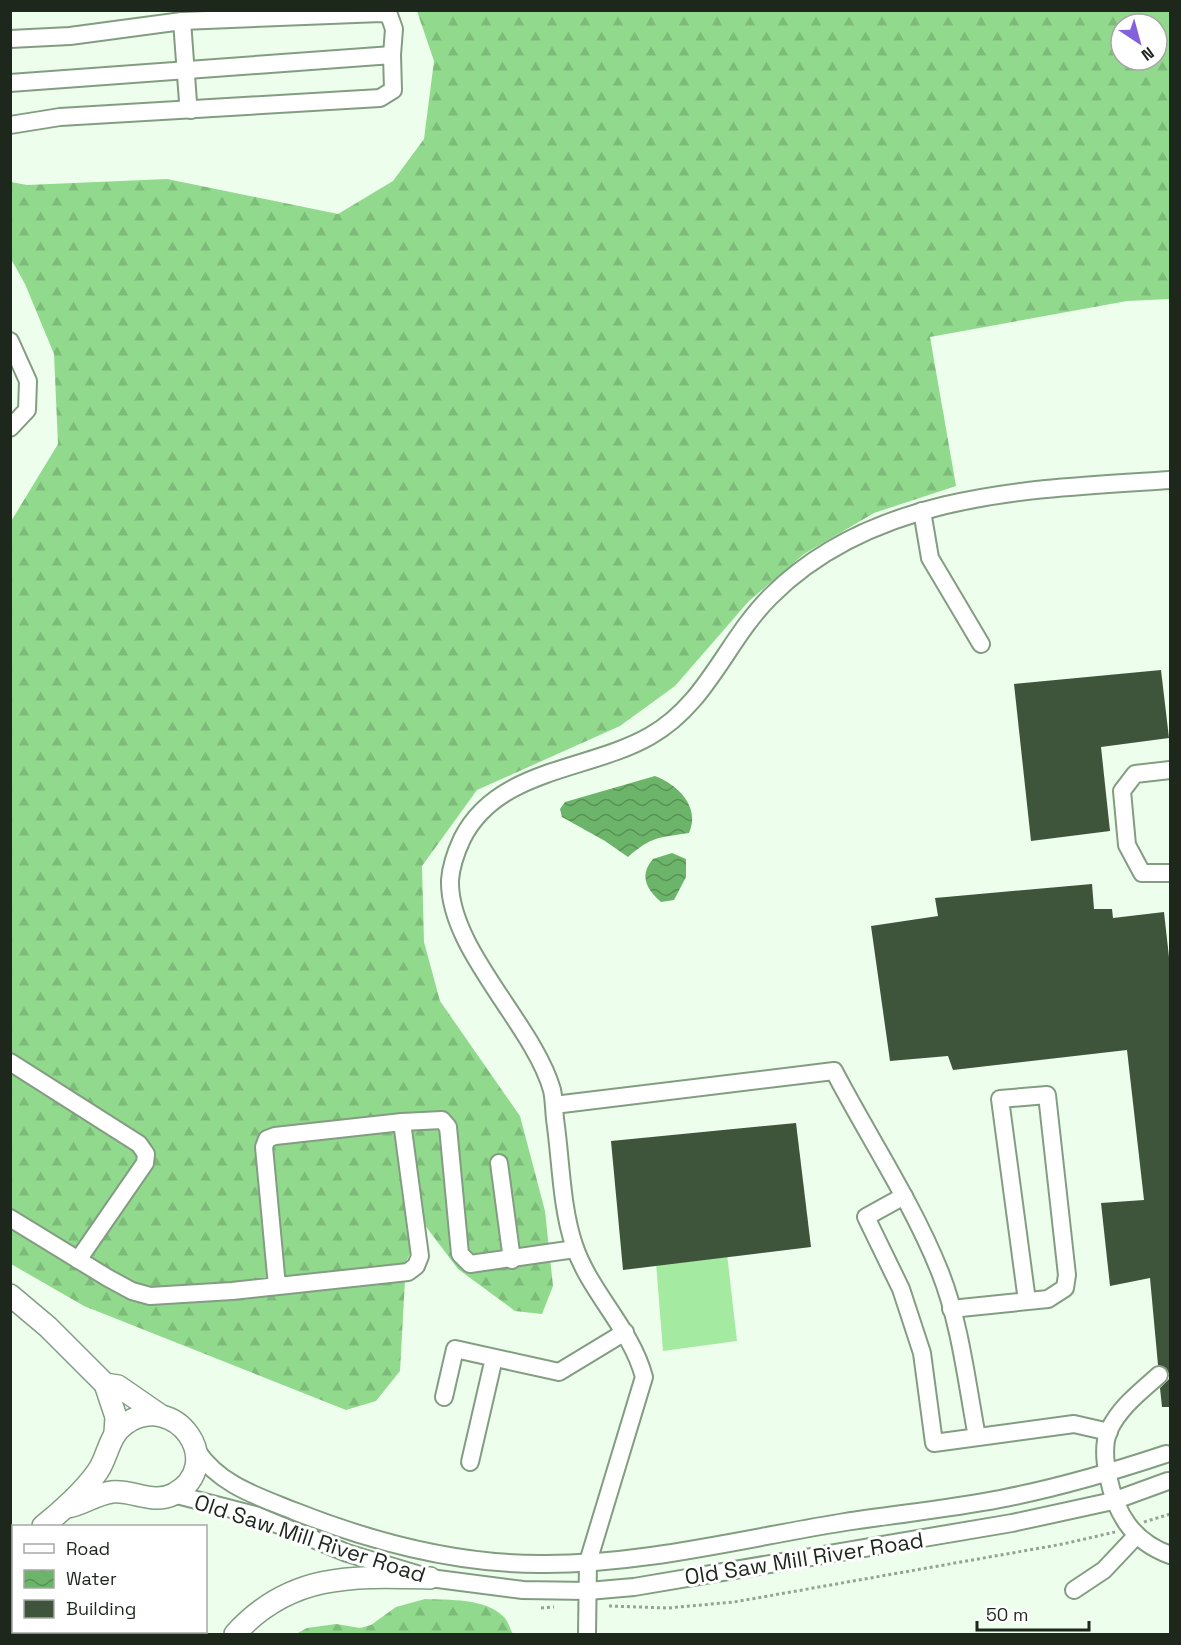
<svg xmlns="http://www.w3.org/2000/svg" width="1181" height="1645" font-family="'Space Grotesk',sans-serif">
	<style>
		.forest { fill: url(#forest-firs); fill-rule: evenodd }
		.pitch { fill: #a5eaa1 }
		.water { fill: url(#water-waves) }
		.building { fill: #3e553c }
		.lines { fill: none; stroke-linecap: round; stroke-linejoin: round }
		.minor-casing { stroke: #839d82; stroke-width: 20 }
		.major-casing { stroke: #839d82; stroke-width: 24 }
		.path { stroke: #95a394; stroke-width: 3; stroke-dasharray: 3 3; stroke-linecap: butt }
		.minor { stroke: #fff; stroke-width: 16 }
		.major { stroke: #fff; stroke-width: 21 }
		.labels { text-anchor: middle; stroke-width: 6; stroke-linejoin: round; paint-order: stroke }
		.street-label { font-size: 22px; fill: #1d271c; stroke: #fff }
	</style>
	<defs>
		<pattern id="forest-firs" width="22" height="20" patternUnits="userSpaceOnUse" patternTransform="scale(1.5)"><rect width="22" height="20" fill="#91da8d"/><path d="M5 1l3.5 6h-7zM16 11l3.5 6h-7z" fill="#7dbb79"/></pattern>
		<pattern id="water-waves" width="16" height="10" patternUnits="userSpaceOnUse" patternTransform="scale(1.5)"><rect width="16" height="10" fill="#6cb469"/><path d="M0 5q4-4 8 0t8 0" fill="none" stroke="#589256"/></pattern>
	</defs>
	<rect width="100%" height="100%" fill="#edfeec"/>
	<g class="forest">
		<path d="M417,11h753v288l-43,2 -197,36 26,149 -82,27 -70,41 -55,47 -74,85 -55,40 -143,64 -55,76 2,76 16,59 80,115 25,95 8,75 -11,28 -27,-3 -57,-42 -34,-45 -18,38 -6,109 -24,30 -30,9 -262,-104 -73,-42 -1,-741 48,-79 -4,-90 -29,-70 -14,-25v-77l16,3 140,-6 171,35 55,-33 31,-42 10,-78zM1121,24h36v36h-36z"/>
		<path d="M425,1599c24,1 60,-1 79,18 4,4 6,12 9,17h-217l11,-6 29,-4 24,4 11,-3 25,-18z"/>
	</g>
	<path class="pitch" d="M727,1254l10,87 -74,10 -7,-88z"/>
	<g class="water">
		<path d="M655,776c22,8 46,31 34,57 -31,5 -37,3 -61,24l-23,-16 -43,-24 -2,-8 5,-7z"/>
		<path d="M672,853l14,6v18l-12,23 -13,2c-15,-13 -22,-27 -8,-43z"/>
	</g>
	<g class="building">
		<path d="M1161,670l8,68 -68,9 9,84 -79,10 -17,-157z"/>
		<path d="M1092,884l2,25h18l1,9 51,-6 6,54v441h-8l-2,-19 9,-9v-5l-3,-6 -8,-3 -8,-87 -40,8 -9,-83 43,-3 -17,-150 -174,20 -5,-14 -58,5 -19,-135 67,-10 -3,-18z"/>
		<path d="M796,1123l15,124 -188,23 -12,-129z"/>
	</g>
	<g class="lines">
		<g class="minor-casing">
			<g id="minor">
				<path d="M182,21l6,81 3,8"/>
				<path d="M10,39l60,-3 112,-15 199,-8 8,2 5,14 -2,26"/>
				<path d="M10,83l382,-28 1,35 -13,8 -320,19 -50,8"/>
				<path d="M10,341l18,40 -1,29 -17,18"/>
				<path d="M922,511l8,47 51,86"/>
				<path d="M1170,770l-35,4 -13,17 5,54 15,28h28"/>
				<path d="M10,1062l129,82 7,10 -1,9 -67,97"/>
				<path d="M554,1105l280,-34c35,67 78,131 106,201 20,50 27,112 37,165"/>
				<path d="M402,1122l40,-2 6,7 12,127 10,10 105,-15"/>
				<path d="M499,1163l13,97"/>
				<path d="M904,1196l-38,21 35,72 21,64 12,90 140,-19 35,8"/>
				<path d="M10,1218l98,60 24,13 18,5 82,-5 176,-19 8,-6 4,-10 -18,-134 -127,14 -8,3 -3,8 13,139"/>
				<path d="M951,1309l97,-10 17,-11 2,-13 -20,-180 -47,4 27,202"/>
				<path d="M1159,1375c-19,17 -39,32 -50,55 -6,14 -4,32 -1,46 8,38 24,65 62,79"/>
				<path d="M444,1397l11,-48 104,23 66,-40"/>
				<path d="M197,1451c23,34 60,45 97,60 78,31 161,53 246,53 102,1 205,-26 305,-42 52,-8 104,-13 155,-23 57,-11 112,-27 166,-45"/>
				<path d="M470,1462l24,-104"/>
				<path d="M173,1494l82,21 92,38 83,25 93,12 65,1 46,-4 378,-64 101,-22 55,-20"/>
				<path d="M1074,1590l30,-20 32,-34"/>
				<path d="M587,1634l1,-72 56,-185c-13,-49 -54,-84 -70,-132 -13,-39 -13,-85 -19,-126 -1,-9 -1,-20 -3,-29 -18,-65 -104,-141 -102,-210 1,-14 6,-28 12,-41 35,-71 127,-68 188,-103 57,-32 76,-95 120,-139 104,-105 262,-108 400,-117"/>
			</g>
		</g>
		<g class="major-casing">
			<g id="major">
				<path d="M10,1295l38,32 57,57 13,2 42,29"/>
				<path d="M105,1384l11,33 -1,16"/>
				<path d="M43,1526c18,-14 42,-36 55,-55 10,-15 11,-36 27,-47 50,-35 103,40 49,70 -21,11 -40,-4 -62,-2 -16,2 -28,12 -44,15"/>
				<path d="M10,1553l4,-3"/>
				<path d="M10,1577l4,4"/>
				<path d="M55,1632l2,2"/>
				<path d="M235,1634c55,-61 118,-58 195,-56"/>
			</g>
		</g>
		<g class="path">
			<path d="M1144,1522l26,-8"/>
			<path d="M609,1606l59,2 66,-6 329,-58 52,-12"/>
			<path d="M541,1608l13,-1"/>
		</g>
		<use href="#minor" class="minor"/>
		<use href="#major" class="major"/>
	</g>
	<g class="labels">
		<g class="street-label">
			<text transform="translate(310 1538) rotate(18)" y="8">Old Saw Mill River Road</text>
			<text transform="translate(804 1558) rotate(-9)" y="8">Old Saw Mill River Road</text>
		</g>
	</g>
	<rect width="1181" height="1645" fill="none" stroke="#1d271c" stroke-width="24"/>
	<rect x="12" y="1525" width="195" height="108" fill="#ffffff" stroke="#a5a9a4" stroke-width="1.5"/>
	<rect x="24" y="1544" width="30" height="9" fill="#ffffff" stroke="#a5a9a4" stroke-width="1.5"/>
	<text x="66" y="1555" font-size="18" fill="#1d271c">Road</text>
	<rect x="24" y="1570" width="30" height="18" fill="url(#water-waves)" stroke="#a5a9a4" stroke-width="1.5"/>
	<text x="66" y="1585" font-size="18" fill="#1d271c">Water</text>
	<rect x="24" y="1600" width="30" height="18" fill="#3e553c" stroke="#a5a9a4" stroke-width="1.5"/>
	<text x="66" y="1615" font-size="18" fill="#1d271c">Building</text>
	<g transform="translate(1139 42) rotate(144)"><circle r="28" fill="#ffffff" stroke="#a5a9a4" stroke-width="1.5"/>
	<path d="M0-4.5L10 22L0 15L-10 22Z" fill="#8461dc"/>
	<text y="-9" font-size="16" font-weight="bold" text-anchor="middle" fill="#1d271c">N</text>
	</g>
	<path d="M977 1621v9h112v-9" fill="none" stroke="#1d271c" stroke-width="3"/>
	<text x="986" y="1621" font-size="18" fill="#1d271c" stroke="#ffffff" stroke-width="4.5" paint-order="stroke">50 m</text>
</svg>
